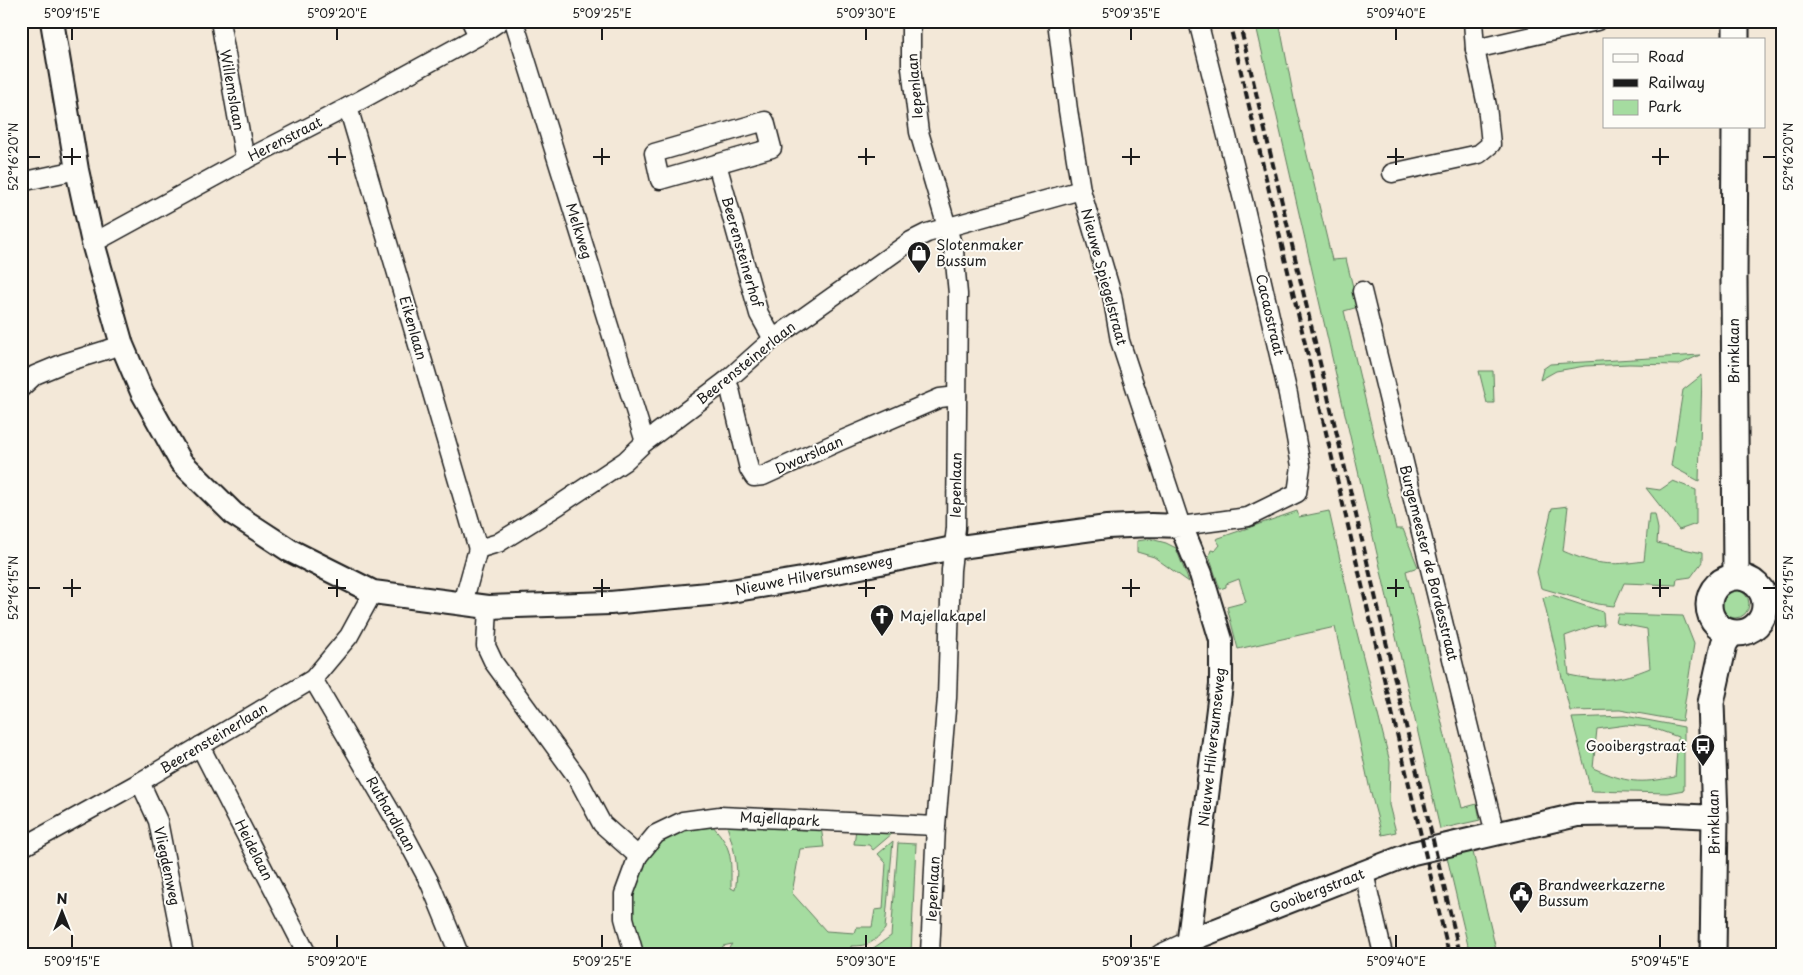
<svg xmlns="http://www.w3.org/2000/svg" width="1803" height="975" font-family="'Playpen Sans',sans-serif">
	<style>
		.green { fill: #a5dca0; stroke: #607c5e; fill-rule: evenodd }
		.lines { fill: none; stroke-linecap: round; stroke-linejoin: round }
		.minor-casing { stroke: #1c1c1c; stroke-width: 21 }
		.tertiary-casing { stroke: #1c1c1c; stroke-width: 26 }
		.secondary-casing { stroke: #1c1c1c; stroke-width: 29 }
		.minor { stroke: #fdfcf7; stroke-width: 18 }
		.tertiary { stroke: #fdfcf7; stroke-width: 22 }
		.secondary { stroke: #fdfcf7; stroke-width: 25 }
		.rail { stroke: #1c1c1c; stroke-width: 4; stroke-dasharray: 8 4; stroke-linecap: butt }
		.ticks { fill: none; stroke: #1c1c1c; stroke-width: 2 }
		.labels { text-anchor: middle; stroke-width: 4; stroke-linejoin: round; paint-order: stroke }
		.street-label { font-size: 14px; fill: #1c1c1c; stroke: #fdfcf7 }
		.poi-label { font-size: 14px; fill: #1c1c1c; stroke: #fdfcf7; text-anchor: start }
		.neatline { fill: none; stroke: #1c1c1c; stroke-width: 2 }
		.ticks-label { font-size: 12px; text-anchor: middle; fill: #1c1c1c }
	</style>
	<rect width="100%" height="100%" fill="#f3e8d8"/>
	<filter id="ink" filterUnits="userSpaceOnUse"><feTurbulence type="fractalNoise" baseFrequency=".02" numOctaves="2"/><feDisplacementMap in="SourceGraphic" scale="10" xChannelSelector="R" yChannelSelector="G"/><feConvolveMatrix kernelMatrix="1 2 1 2 8 2 1 2 1" color-interpolation-filters="sRGB"/></filter>
	<g filter="url(#ink)">
		<g class="green">
			<path d="M1255,21h24l16,83 37,156 14,-1 12,48 -14,4 52,218h7l15,38 -12,4 56,237 15,-4 3,16 -40,9z"/>
			<path d="M1700,355l-22,10 -49,-1 -44,2 -29,5 -16,9 3,-11 7,-5z"/>
			<path d="M1479,371h14l1,32h-7z"/>
			<path d="M1702,375l-3,106 -28,-15 12,-76z"/>
			<path d="M1673,481l23,9v34l-17,6 -33,-42 14,2z"/>
			<path d="M1568,506l-5,45c32,14 47,15 81,10l5,-47h6l3,15 -1,14 45,10v9l-11,15 -14,2 -1,6 -52,-2 -10,23 -17,-2 -56,-16 -4,-16 15,-64z"/>
			<path d="M1297,511l2,6 30,-6 25,110 36,141 -1,43 7,27 -14,3 -12,-45 -35,-163 -97,22 -11,-42 19,-5 -7,-23 -13,5v3l-6,2 -11,-33 2,-6 4,1 5,-6 -4,-6z"/>
			<path d="M1151,539l15,4 10,5 13,34 -35,-25 -17,-5v-11z"/>
			<circle cx="1735" cy="604" r="14"/>
			<path d="M1552,595l51,17 1,13 -11,1 -28,10 4,39c33,7 49,6 81,-7l-3,-39 -31,-6 2,-9 65,2 11,28 -12,77 -62,-11 -50,1 -27,-113z"/>
			<path d="M1625,716l59,11v63l-17,3 -76,-2 -19,-73zM1626,725l24,2 28,10 -3,40c-37,7 -47,6 -82,-9l4,-39z"/>
			<path d="M726,823l95,4 3,20 -24,2 -8,44 34,38 29,2 2,-6h15l3,-17 8,-1 3,-46 -8,-9 15,-13 -8,88c-12,14 -16,17 -34,17v6l21,-3 19,-13 7,-93 18,1 -5,110h-187l8,-10 -9,2 -4,8h-77c-5,-17 -11,-35 -11,-53 0,-33 26,-65 57,-74 8,-2 16,-2 23,-3 22,24 20,33 20,64l4,2c5,-24 -2,-45 -9,-67z"/>
			<path d="M856,829l37,4 -20,17 -4,-5 -15,-1z"/>
			<path d="M1472,848l25,106h-27l-24,-101z"/>
		</g>
		<g class="lines">
			<g class="minor-casing">
				<g id="minor">
					<path d="M220,21l25,139"/>
					<path d="M471,21l7,15"/>
					<path d="M514,21l131,421"/>
					<path d="M911,21v47l8,64 35,119 4,43 -2,234 -5,42 -4,128 -11,128 -6,128"/>
					<path d="M1057,21l11,89 13,80 31,105 8,46 61,185 67,-9 49,-24 4,-27 -13,-72 -44,-190 -46,-183"/>
					<path d="M1475,49l122,-28"/>
					<path d="M348,107l130,442"/>
					<path d="M765,121l7,27 -112,32 -6,-27z"/>
					<path d="M717,164l42,150 14,25"/>
					<path d="M1392,173l87,-19 12,-10 -4,-38 -12,-57 -2,-28"/>
					<path d="M21,182l56,-12"/>
					<path d="M93,243l152,-83 103,-53 130,-71 22,-15"/>
					<path d="M1362,291l133,543"/>
					<path d="M726,381l4,8 19,80 5,8 9,-1 77,-35 100,-43 17,-2"/>
					<path d="M21,388l14,-13 29,-12 58,-18"/>
					<path d="M478,549l20,-6 61,-38 66,-44 20,-19 81,-61 47,-42 138,-98 16,-8 154,-43"/>
					<path d="M463,603l15,-54"/>
					<path d="M488,607l-2,39 8,17 83,114 25,47 36,32"/>
					<path d="M313,679l93,159 24,45 29,71"/>
					<path d="M200,746l107,208"/>
					<path d="M140,782l18,39 26,133"/>
					<path d="M21,848l119,-66 173,-103 36,-43 24,-44"/>
					<path d="M1364,873l19,81"/>
					<path d="M634,954l-10,-36v-24l14,-38 18,-22 27,-13 37,-5 216,10"/>
					<path d="M1160,954l28,-13"/>
				</g>
			</g>
			<g class="tertiary-casing">
				<g id="tertiary">
					<path d="M52,21l25,149 16,73 29,102 20,47 39,70 53,52 55,36 84,42 115,15 122,-4 109,-10 83,-14 151,-31 154,-21 44,-2 30,1 20,48 20,66v45l-34,269"/>
					<path d="M1766,604l16,-10"/>
					<path d="M1188,941l225,-88 164,-38 76,-1 62,3"/>
				</g>
			</g>
			<g class="secondary-casing">
				<g id="secondary">
					<path d="M1736,39v-18"/>
					<path d="M1735,126l-1,153 2,297"/>
					<circle cx="1737" cy="605" r="28"/>
					<path d="M1713,954l2,-137 -4,-114 13,-59 7,-11"/>
				</g>
			</g>
			<use href="#minor" class="minor"/>
			<use href="#tertiary" class="tertiary"/>
			<use href="#secondary" class="secondary"/>
			<g class="rail">
				<path d="M1229,21l220,933"/>
				<path d="M1239,21l221,933"/>
			</g>
		</g>
	</g>
	<path class="ticks" d="M72,28v12M337,28v12M602,28v12M866,28v12M1131,28v12M1396,28v12M72,148v17M337,148v17M602,148v17M866,148v17M1131,148v17M1396,148v17M1660,148v17M28,157h12M63,157h18M328,157h18M593,157h17M858,157h17M1122,157h18M1387,157h17M1652,157h17M1763,157h13M72,579v18M337,579v18M602,579v18M866,579v18M1131,579v18M1396,579v18M1660,579v18M28,588h12M63,588h18M328,588h18M593,588h17M858,588h17M1122,588h18M1387,588h17M1652,588h17M1763,588h13M72,935v13M337,935v13M602,935v13M866,935v13M1131,935v13M1396,935v13M1660,935v13"/>
	<defs>
		<g id="shop-pin" transform="scale(1.25)"><path d="M0 17L-7.5 6A9.5 9.5 0 1 1 7.5 6Z" fill="#1c1c1c" stroke="#fdfcf7"/><path d="M-5-2.5h2.3a2.7 3.5 0 0 1 5.4 0H5L5.5 6h-11ZM-1.5-2.5h3a1.5 2.3 0 0 0-3 0Z" fill="#fff"/></g>
		<g id="church-pin" transform="scale(1.25)"><path d="M0 17L-7.5 6A9.5 9.5 0 1 1 7.5 6Z" fill="#1c1c1c" stroke="#fdfcf7"/><path d="M-1.2-6h2.4v3.5h3.3v2.4h-3.3V6h-2.4V-.1h-3.3v-2.4h3.3Z" fill="#fff"/></g>
		<g id="bus-pin" transform="scale(1.25)"><path d="M0 17L-7.5 6A9.5 9.5 0 1 1 7.5 6Z" fill="#1c1c1c" stroke="#fdfcf7"/><path d="M-5-6H5V4H4V6H2V4H-2V6H-4V4H-5ZM-3.5-4V0h7V-4ZM-3.5 1.2v1.5H-2V1.2ZM2 1.2v1.5H3.5V1.2Z" fill="#fff"/></g>
		<g id="civic-pin" transform="scale(1.25)"><path d="M0 17L-7.5 6A9.5 9.5 0 1 1 7.5 6Z" fill="#1c1c1c" stroke="#fdfcf7"/><path d="M-.6-6.5H3V-4.5H.6V-3L4-1V1h2V6H-6V1h2V-1L-.6-3ZM-1.2 2.5V6h2.4V2.5Z" fill="#fff"/></g>
	</defs>
	<g fill-rule="evenodd">
		<use href="#shop-pin" x="919" y="253"/>
		<use href="#church-pin" x="882" y="616"/>
		<use href="#bus-pin" x="1703" y="746"/>
		<use href="#civic-pin" x="1521" y="893"/>
	</g>
	<g class="labels">
		<g class="street-label">
			<text transform="translate(915 86) rotate(-95)" y="5">Iepenlaan</text>
			<text transform="translate(232 90) rotate(80)" y="5">Willemslaan</text>
			<text transform="translate(285 139) rotate(-27)" y="5">Herenstraat</text>
			<text transform="translate(579 231) rotate(73)" y="5">Melkweg</text>
			<text transform="translate(742 252) rotate(74)" y="5">Beerensteinerhof</text>
			<text transform="translate(1104 277) rotate(75)" y="5">Nieuwe Spiegelstraat</text>
			<text transform="translate(1270 315) rotate(77)" y="5">Cacaostraat</text>
			<text transform="translate(413 328) rotate(74)" y="5">Eikenlaan</text>
			<text transform="translate(1734 351) rotate(-90)" y="5">Brinklaan</text>
			<text transform="translate(746 363) rotate(-39)" y="5">Beerensteinerlaan</text>
			<text transform="translate(809 455) rotate(-24)" y="5">Dwarslaan</text>
			<text transform="translate(956 485) rotate(-89)" y="5">Iepenlaan</text>
			<text transform="translate(1429 563) rotate(76)" y="5">Burgemeester de Bordesstraat</text>
			<text transform="translate(814 575) rotate(-11)" y="5">Nieuwe Hilversumseweg</text>
			<text transform="translate(214 738) rotate(-31)" y="5">Beerensteinerlaan</text>
			<text transform="translate(1212 747) rotate(-84)" y="5">Nieuwe Hilversumseweg</text>
			<text transform="translate(391 814) rotate(60)" y="5">Ruthardlaan</text>
			<text transform="translate(780 819) rotate(3)" y="5">Majellapark</text>
			<text transform="translate(1714 822) rotate(-91)" y="5">Brinklaan</text>
			<text transform="translate(254 850) rotate(63)" y="5">Heidelaan</text>
			<text transform="translate(167 866) rotate(78)" y="5">Vliegdenweg</text>
			<text transform="translate(933 889) rotate(-87)" y="5">Iepenlaan</text>
			<text transform="translate(1317 891) rotate(-21)" y="5">Gooibergstraat</text>
		</g>
		<g class="poi-label">
			<text x="936" y="250">Slotenmaker<tspan x="936" dy="16">Bussum</tspan></text>
			<text x="900" y="621">Majellakapel</text>
			<text x="1686" y="751" text-anchor="end">Gooibergstraat</text>
			<text x="1538" y="890">Brandweerkazerne<tspan x="1538" dy="16">Bussum</tspan></text>
		</g>
	</g>
	<rect width="1803" height="975" fill="none" stroke="#fdfcf7" stroke-width="55"/>
	<rect x="1603" y="38" width="162" height="90" fill="#fdfcf7" stroke="#a3a29f"/>
	<rect x="1613" y="54" width="25" height="8" fill="#fdfcf7" stroke="#a3a29f"/>
	<text x="1648" y="62" font-size="15" fill="#1c1c1c">Road</text>
	<rect x="1613" y="79" width="25" height="8" fill="#1c1c1c" stroke="#a3a29f"/>
	<text x="1648" y="88" font-size="15" fill="#1c1c1c">Railway</text>
	<rect x="1613" y="100" width="25" height="15" fill="#a5dca0" stroke="#a3a29f"/>
	<text x="1648" y="112" font-size="15" fill="#1c1c1c">Park</text>
	<g transform="translate(62 912)" stroke="#fdfcf7" stroke-width="4" paint-order="stroke">
	<path d="M0-4L9 19L0 12L-9 19Z" fill="#1c1c1c"/>
	<text y="-8" font-size="14" font-weight="bold" text-anchor="middle" fill="#1c1c1c">N</text>
	</g>
	<rect x="28" y="28" width="1748" height="920" class="neatline"/>
	<g class="ticks-label">
		<text x="72" y="18">5°09'15"E</text>
		<text x="337" y="18">5°09'20"E</text>
		<text x="602" y="18">5°09'25"E</text>
		<text x="866" y="18">5°09'30"E</text>
		<text x="1131" y="18">5°09'35"E</text>
		<text x="1396" y="18">5°09'40"E</text>
		<text transform="translate(14 157) rotate(-90)" y="4">52°16'20"N</text>
		<text transform="translate(1789 157) rotate(-90)" y="4">52°16'20"N</text>
		<text transform="translate(14 588) rotate(-90)" y="4">52°16'15"N</text>
		<text transform="translate(1789 588) rotate(-90)" y="4">52°16'15"N</text>
		<text x="72" y="966">5°09'15"E</text>
		<text x="337" y="966">5°09'20"E</text>
		<text x="602" y="966">5°09'25"E</text>
		<text x="866" y="966">5°09'30"E</text>
		<text x="1131" y="966">5°09'35"E</text>
		<text x="1396" y="966">5°09'40"E</text>
		<text x="1660" y="966">5°09'45"E</text>
	</g>
</svg>
